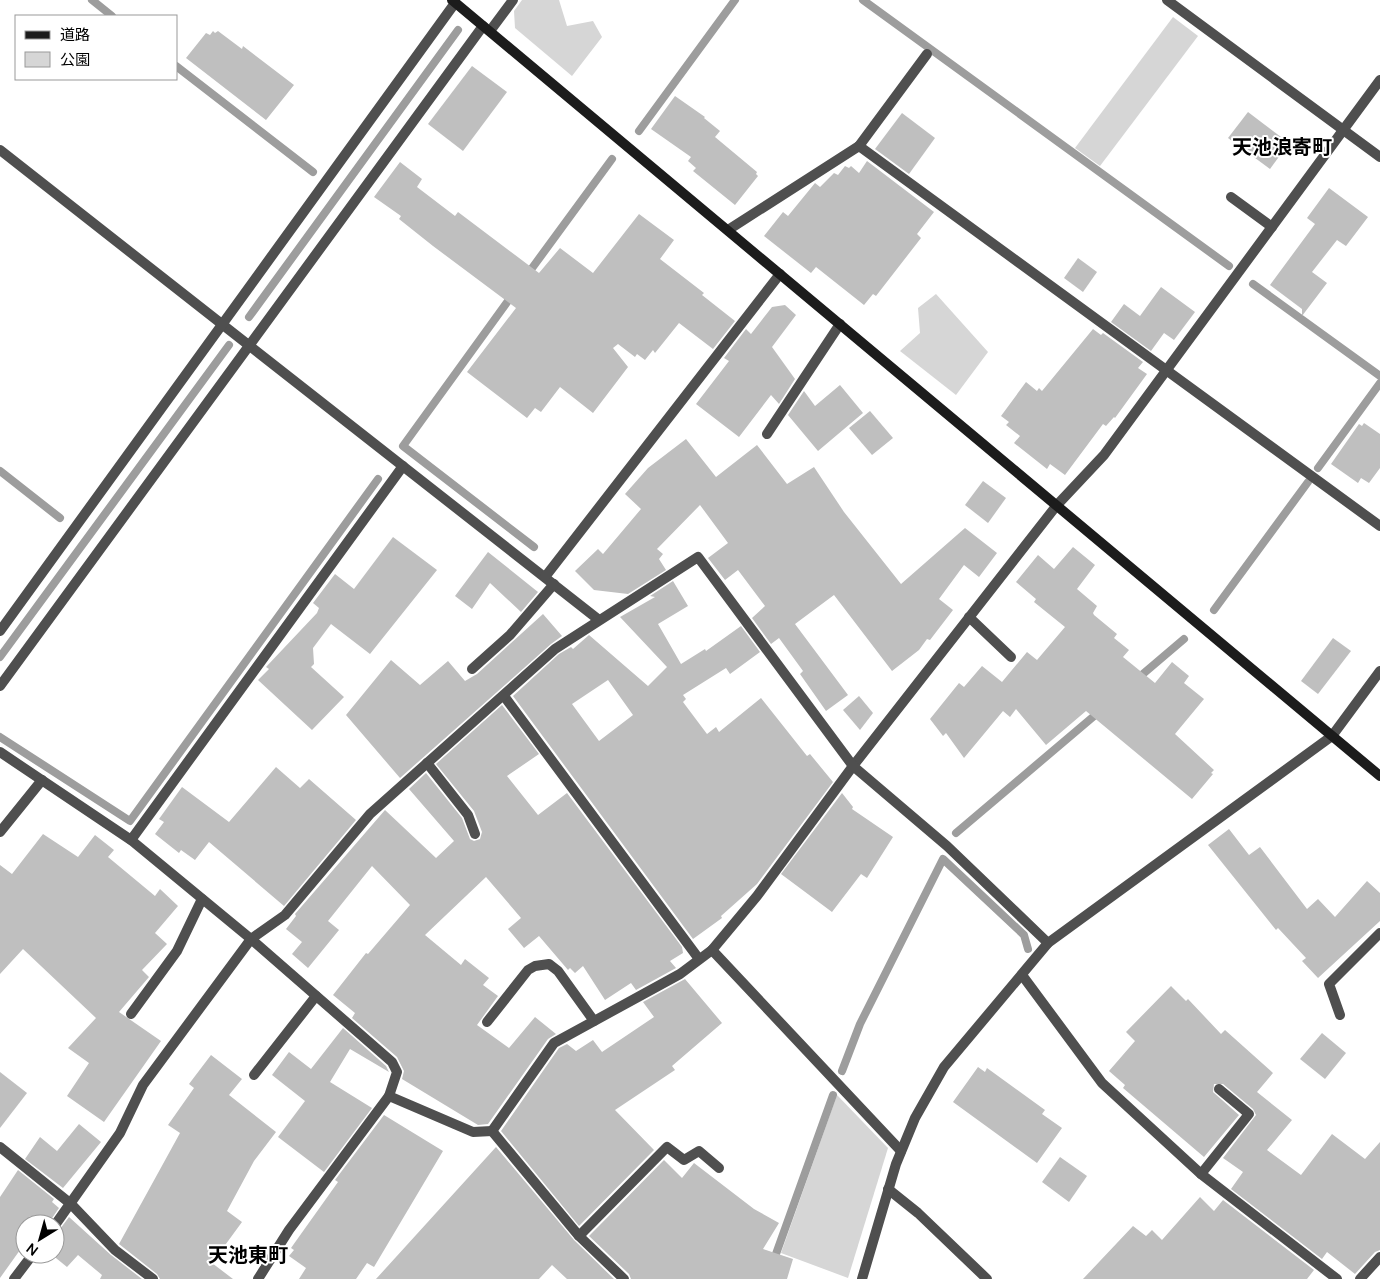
<svg xmlns="http://www.w3.org/2000/svg" width="1380" height="1279" font-family="Manrope,'Noto Sans JP',sans-serif">
	<style>
		.green { fill: #d6d6d6 }
		.lines { fill: none; stroke-linecap: round; stroke-linejoin: round }
		.stream { stroke: #9d9d9d; stroke-width: 8 }
		.building { fill: #bfbfbf; fill-rule: evenodd }
		.lane { stroke: #4f4f4f; stroke-width: 10 }
		.street { stroke: #4f4f4f; stroke-width: 10 }
		.secondary { stroke: #1c1c1c; stroke-width: 10 }
		.labels { text-anchor: middle; stroke-width: 4; stroke-linejoin: round; paint-order: stroke }
		.quarter-label { font-size: 20px; font-weight: bold; fill: #000; stroke: #fff }
	</style>
	<rect width="100%" height="100%" fill="#fff"/>
	<g class="green">
		<path d="M522,0h37l8,26 26,-5 9,16 -30,39 -57,-48 -1,-17z"/>
		<path d="M1173,17l25,19 -98,130 -25,-18z"/>
		<path d="M936,294l52,58 -32,43 -56,-44 20,-18 -2,-25z"/>
		<path d="M837,1095l51,53 -40,130 -67,-25z"/>
	</g>
	<g class="lines">
		<g class="stream">
			<path d="M92,0l20,16"/>
			<path d="M863,0l366,266"/>
			<path d="M176,66l137,106"/>
			<path d="M639,131l96,-131"/>
			<path d="M527,275l85,-116"/>
			<path d="M1253,284l127,92"/>
			<path d="M513,294l-110,152 131,101"/>
			<path d="M249,317l209,-287"/>
			<path d="M1318,468l62,-85"/>
			<path d="M0,471l60,47"/>
			<path d="M1214,610l94,-128"/>
			<path d="M0,657l229,-312"/>
			<path d="M1137,679l47,-40"/>
			<path d="M0,737l130,84 248,-342"/>
			<path d="M956,833l144,-122"/>
			<path d="M842,1071l18,-47 83,-165 81,76 4,14"/>
			<path d="M767,1279l66,-184"/>
		</g>
	</g>
	<g class="building">
		<path d="M213,31l2,2 3,-2 24,18 1,-3 51,39 -28,35 -80,-62 20,-25 4,2z"/>
		<path d="M472,66l35,26 -44,59 -35,-27z"/>
		<path d="M675,96l30,21 -1,1 16,13 -5,6 42,35 -1,2 2,2 -23,29 -42,-34 3,-3 -8,-7 3,-4 -40,-28z"/>
		<path d="M1248,112l41,31 -19,26 -42,-31z"/>
		<path d="M902,113l33,25 -26,36 -34,-25z"/>
		<path d="M867,161l67,51 -17,22 4,4 -45,58 -3,-2 -9,11 -48,-38 -5,6 -47,-37 19,-24 5,4 27,-33 5,4 14,-14 4,2 7,-9 4,2 2,-2 8,7z"/>
		<path d="M400,162l22,17 -5,8 38,29 3,-4 81,61 21,-25 33,25 46,-59 35,26 -14,19 44,34 -2,2 33,26 -22,28 -34,-26 -24,30 -2,-3 -8,10 -8,-6 -2,3 -17,-13 -5,4 15,19 -35,46 -33,-26 -19,25 -6,-4 -8,10 -60,-46 49,-64 -83,-62 -34,-27 2,-3 -27,-19z"/>
		<path d="M1329,188l39,29 -22,29 -9,-6 -25,32 15,11 -25,33v-7l-32,-24 45,-61 -8,-6z"/>
		<path d="M1078,258l19,14 -14,20 -19,-14z"/>
		<path d="M1161,287l34,25 -21,28 -10,-7 -13,18 -40,-29 13,-18 16,12z"/>
		<path d="M785,305l11,10 -24,32 23,32 -16,25 -8,-9 -32,42 -43,-33 33,-43 -5,-3 22,-29 5,5 21,-27z"/>
		<path d="M1093,329l8,6 2,-2 40,29 -5,6 9,6 -32,44 -1,-1 -8,9 -3,-2 -38,51 -15,-11 -3,5 -33,-26 6,-7 -14,-11 3,-3 -8,-6 25,-34 11,9 2,-3 3,3z"/>
		<path d="M840,385l23,28 -45,38 -30,-36 16,-24 11,15z"/>
		<path d="M870,411l23,27 -21,17 -23,-27z"/>
		<path d="M1364,423l16,11v34l-11,15 -8,-5 -3,5 -27,-19 28,-40 3,2z"/>
		<path d="M686,439l30,38 41,-32 30,39 27,-17 30,45 57,72 64,-56 32,25 -18,24 -15,-12 -25,34 14,11 -23,30 -3,-1 -8,11 -27,21 -58,-76 -39,29 53,71 -22,16 -26,-37 3,-3 -24,-33 -8,6 -19,-26 13,-12 -27,-36 -13,10 -17,-22 20,-15 -28,-38 -43,44 6,5 -4,5 7,11 -38,24 -34,-4 -19,-19 23,-22 5,5 38,-45 -16,-15 23,-26z"/>
		<path d="M983,481l23,17 -18,25 -23,-18z"/>
		<path d="M393,537l44,33 -67,84 -39,-30 -18,24 1,16 -3,3 33,30 -32,33 -54,-50 11,-11 -3,-2 51,-54 2,-5 -6,-5 22,-29 19,15z"/>
		<path d="M1073,547l22,18 -18,24 20,17 -4,7 1,2 23,19 -3,4 15,12 -6,7 32,26 17,-21 17,14 -5,7 20,16 -29,35 39,36 -3,3 2,1 -21,25 -106,-88 -40,34 -30,-36 -6,8 -7,-6 -39,47 -18,-25 -3,3 -13,-17 29,-36 5,4 18,-21 20,16 25,-30 10,8 28,-33 -31,-25 2,-3 -20,-17 22,-27 16,14z"/>
		<path d="M488,552l50,40 -17,20 -31,-29 -18,26 -17,-13z"/>
		<path d="M673,581l15,25 -30,18 23,40 24,-15 1,2 35,-25 19,26 -30,22 -4,-6 -43,27 3,4 -3,3 24,32 9,-7 3,5 42,-34 46,58 3,-2 23,28 -76,102 -36,32 1,2 -29,21 -180,-243 46,-42 12,-7 2,2 16,-14 59,51 19,-19 -47,-50 35,-20 -5,-1zM608,680l25,35 -34,26 -27,-37z"/>
		<path d="M543,614l19,22 -11,8 -151,134 -54,-63 45,-55 29,25 28,-24 17,20 12,-7z"/>
		<path d="M1333,638l18,13 -33,43 -17,-13z"/>
		<path d="M859,696l14,17 -13,17 -17,-20z"/>
		<path d="M502,705l37,49 -32,22 31,39 29,-22 115,154 1,6 -13,8 6,7 -40,22 -5,-7 -26,17 -22,-34 -8,7 -5,-5 -2,2 -29,-34 -15,12 -16,-19 13,-11 -35,-41 -61,58 36,30 4,-6 24,19 -6,7 15,11 -21,29 32,23 26,-31 21,17 -8,5 -60,85 -10,1 -76,-46 2,-8 -7,-14 -45,-39 3,-5 -22,-18 33,-42 2,1 42,-49 -38,-39 -44,55 11,9 -31,38 -16,-14 10,-12 -16,-13 10,-13 -1,-2 90,-104 51,48 18,-17 -45,-52 17,-16 36,45 8,21 4,2 6,-2 2,-7 -8,-21 -38,-47z"/>
		<path d="M276,767l24,21 9,-9 47,41 -72,86 -75,-64 -14,18 -14,-10 -2,3 -24,-19 9,-12 -5,-3 23,-32 47,35z"/>
		<path d="M842,793l11,14 -1,2 41,28 -26,41 -6,-4 -29,38 -51,-38z"/>
		<path d="M1229,829l20,26 11,-8 47,62 11,-10 17,18 32,-36 13,12v28l-62,57 -16,-17 4,-3 -28,-30 -2,2 -68,-85z"/>
		<path d="M43,834l35,23 17,-22 19,15 -6,7 47,39 5,-7 18,17 -23,27 12,11 -25,26 7,7 -30,35 42,29 -57,81 -37,-26 22,-33 -21,-15 28,-30 -73,-69 -23,25v-109l12,9z"/>
		<path d="M685,979l37,44 -50,43 3,4 -60,40 39,40 -75,76 -78,-95 58,-83 8,-4 9,7 17,-11 9,12 52,-35 -11,-15z"/>
		<path d="M1171,986l15,15 2,-2 33,35 4,-4 48,43 -16,19 35,28 -25,30 34,25 31,-41 33,25 15,-17v108l-5,2 -20,22 -28,-22 -5,7 -91,-70 12,-17 -20,-14 33,-43 -3,-6 -30,-25h-9l-1,8 26,23 -35,42 -81,-69 2,-3 -16,-14 26,-30 -9,-9z"/>
		<path d="M343,1028l43,38 3,6 -39,-23 -20,33 42,26 -48,64 -46,-35 27,-36 -33,-26 17,-23 22,17z"/>
		<path d="M1322,1033l24,20 -21,26 -25,-20z"/>
		<path d="M211,1055l31,24 -13,16 47,37 -22,29 -27,50 15,11 -30,41 21,16h-73l-3,-5 -38,-30 61,-111 -12,-8 26,-37 -5,-4z"/>
		<path d="M978,1067l7,5 2,-4 58,42 -3,4 20,14 -25,35 -84,-61z"/>
		<path d="M0,1072l27,21 -27,35z"/>
		<path d="M384,1115l59,36 -69,116 -7,-4 -11,16h-57l7,-11 -17,-12 5,-6 -3,-2 47,-66 -3,-2z"/>
		<path d="M79,1124l22,18 -38,46 -38,-29 15,-22 17,14z"/>
		<path d="M496,1147l78,93 40,39h-47l-15,-14 -13,14h-163z"/>
		<path d="M1060,1157l27,19 -18,26 -27,-20z"/>
		<path d="M664,1160l18,18 12,-15 60,46 25,14 -16,26 30,10 -6,20h-156l-2,-5 -40,-38z"/>
		<path d="M18,1170l36,29 -2,3 7,6 -11,16h-23v19l-25,35v-81z"/>
		<path d="M1200,1197l14,14 9,-11 91,70 -7,9h-224l50,-53 13,10 6,-6 10,10z"/>
		<path d="M69,1217l42,38 31,24h-42l2,-4 -24,-20 -11,12 -16,-13h4v-22l5,-3z"/>
	</g>
	<g class="lines">
		<g class="lane">
			<path d="M859,146l68,-92"/>
			<path d="M1231,197l41,30"/>
			<path d="M767,434l73,-110"/>
			<path d="M969,617l42,40"/>
			<path d="M472,669l38,-34 44,-51"/>
			<path d="M427,763l41,52 7,19"/>
			<path d="M131,1014l46,-63 25,-52"/>
			<path d="M1340,1015l-11,-31 51,-51"/>
			<path d="M487,1022l41,-52 7,-4 14,-2 9,7 36,50"/>
			<path d="M254,1075l62,-79"/>
			<path d="M0,1147l71,57"/>
			<path d="M1201,1174l48,-60 -30,-25"/>
			<path d="M579,1236l88,-89 17,13 15,-9 20,17"/>
		</g>
		<g class="street">
			<path d="M1167,0l213,157"/>
			<path d="M490,31l23,-31"/>
			<path d="M0,150l599,470"/>
			<path d="M728,230l131,-84 521,380"/>
			<path d="M545,577l235,-303"/>
			<path d="M0,631l455,-628"/>
			<path d="M0,686l483,-660"/>
			<path d="M504,696l195,263"/>
			<path d="M0,752l131,88 120,99 141,123 5,10 -8,24 -100,134 -31,49"/>
			<path d="M0,832l42,-52"/>
			<path d="M131,840l272,-374"/>
			<path d="M712,950l189,201"/>
			<path d="M1022,975l80,108 99,91 136,105"/>
			<path d="M389,1096l84,36 19,-1"/>
			<path d="M492,1131l62,-88 126,-69 32,-24 45,-54 96,-130 204,-261 47,-50 276,-375"/>
			<path d="M492,1131l87,105 45,43"/>
			<path d="M888,1189l30,24 69,66"/>
			<path d="M71,1204l44,46 38,29"/>
			<path d="M55,1225l65,-92 23,-48 108,-146 34,-24 85,-101 185,-165 143,-92 155,209 94,80 101,97"/>
			<path d="M14,1279l19,-25"/>
			<path d="M862,1279l34,-115 19,-46 29,-51 104,-124 284,-207 48,-65"/>
			<path d="M1360,1279l20,-22"/>
		</g>
		<path class="secondary" d="M452,0l928,776"/>
	</g>
	<g class="labels">
		<g class="quarter-label">
			<text x="1282" y="154">天池浪寄町</text>
			<text x="248" y="1262">天池東町</text>
		</g>
	</g>
	<rect x="15" y="15" width="162" height="65" fill="#ffffff" stroke="#999999"/>
	<rect x="25" y="31" width="25" height="8" fill="#1c1c1c" stroke="#999999"/>
	<text x="60" y="40" font-size="15" fill="#000000">道路</text>
	<rect x="25" y="52" width="25" height="15" fill="#d6d6d6" stroke="#999999"/>
	<text x="60" y="65" font-size="15" fill="#000000">公園</text>
	<g transform="translate(40 1239) rotate(217)"><circle r="24" fill="#ffffff" stroke="#999999"/>
	<path d="M0-4L9 19L0 12L-9 19Z" fill="#000000"/>
	<text y="-8" font-size="14" font-weight="bold" text-anchor="middle" fill="#000000">N</text>
	</g>
</svg>
